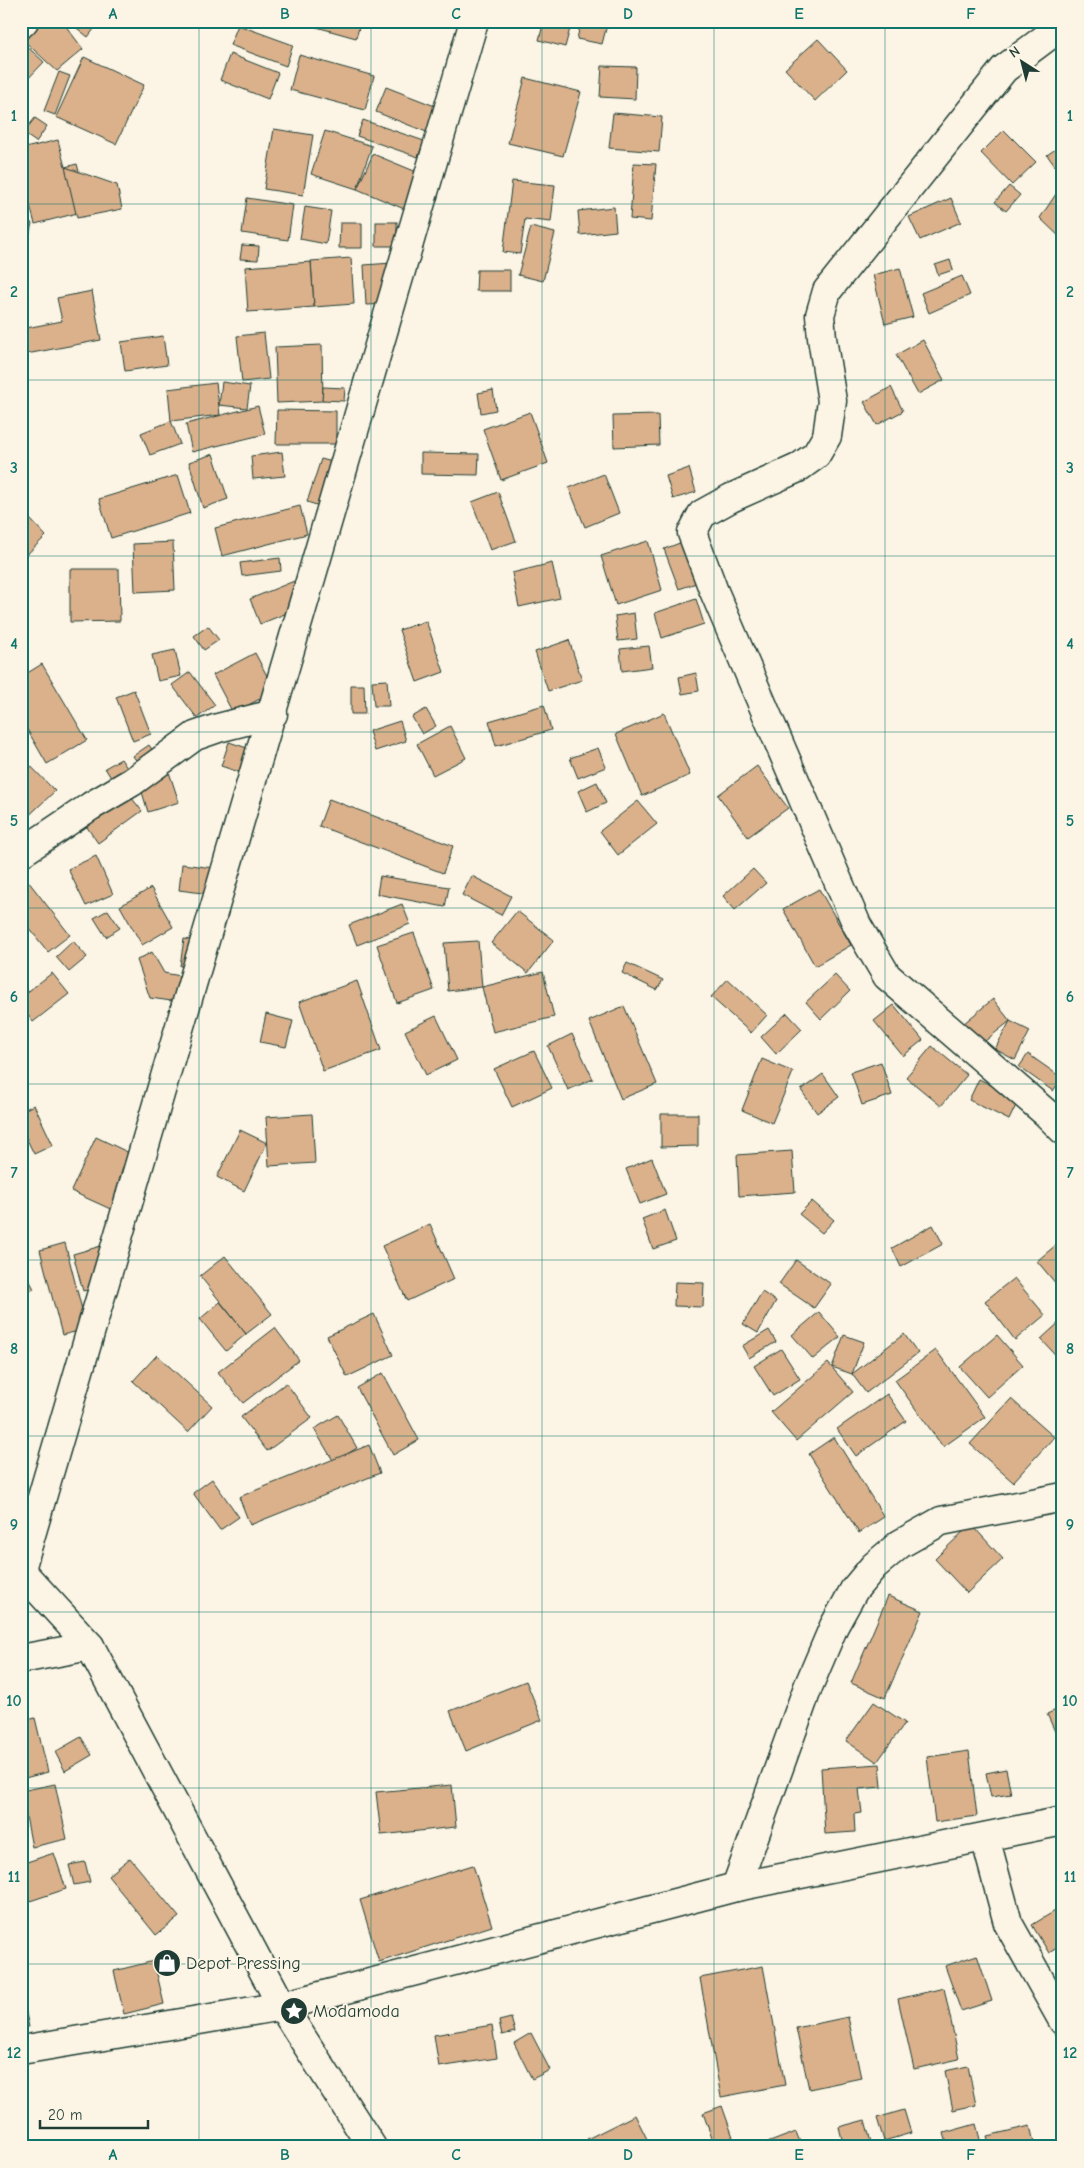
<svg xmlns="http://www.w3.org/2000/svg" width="1084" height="2168" font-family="'Comic Neue',sans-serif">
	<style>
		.building { fill: #dbb18c; stroke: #1f3d34 }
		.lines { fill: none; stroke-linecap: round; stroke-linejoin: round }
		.minor-casing { stroke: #1f3d34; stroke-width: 31 }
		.minor { stroke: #fcf5e5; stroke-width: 28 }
		.grid { fill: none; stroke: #0f766e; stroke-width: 1; stroke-opacity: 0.55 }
		.labels { text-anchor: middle; stroke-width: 4; stroke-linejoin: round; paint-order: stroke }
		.poi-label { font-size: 18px; fill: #1f3d34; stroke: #fcf5e5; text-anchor: start }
		.neatline { fill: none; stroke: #0f766e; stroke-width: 2 }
		.grid-label { font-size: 16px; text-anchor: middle; font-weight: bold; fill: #0f766e }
	</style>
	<rect width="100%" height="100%" fill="#fcf5e5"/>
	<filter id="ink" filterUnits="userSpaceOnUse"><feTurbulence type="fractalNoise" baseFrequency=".02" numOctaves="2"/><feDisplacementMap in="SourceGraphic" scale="10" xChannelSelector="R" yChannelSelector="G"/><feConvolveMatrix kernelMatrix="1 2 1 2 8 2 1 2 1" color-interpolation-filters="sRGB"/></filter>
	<g filter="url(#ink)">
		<g class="building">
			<path d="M31,21h31l21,28 -26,22 -36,-33v-4z"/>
			<path d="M68,21h32l-12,16z"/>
			<path d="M315,21h46l-5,17 -43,-12z"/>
			<path d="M544,21h28l-7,26 -26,-7z"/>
			<path d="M581,21h27l-6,23 -25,-5z"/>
			<path d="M929,21h11l-5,6z"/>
			<path d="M238,25l55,20 -7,21 -56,-21z"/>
			<path d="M818,39l29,31 -32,31 -30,-32z"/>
			<path d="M21,41l23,21 -23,24z"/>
			<path d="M230,54l48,19 -10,26 -48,-19z"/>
			<path d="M299,55l75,21 -9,34 -75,-20z"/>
			<path d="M84,57l60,28 -28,59 -60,-27z"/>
			<path d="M602,66l34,1 -1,32 -35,-2z"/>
			<path d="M59,72l11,4 -15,39 -11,-4z"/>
			<path d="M525,78l56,14 -18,64 -55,-13z"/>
			<path d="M386,87l54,21 -11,25 -53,-21z"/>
			<path d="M613,113l49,4 -3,35 -50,-4z"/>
			<path d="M35,118l12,8 -11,16 -13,-9z"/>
			<path d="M363,120l61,21 -6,16 -61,-21z"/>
			<path d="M274,129l39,6 -10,60 -39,-6z"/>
			<path d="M1004,130l32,32 -24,23 -31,-32z"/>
			<path d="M325,131l47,15 -15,43 -46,-15z"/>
			<path d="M58,140l7,27 12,-3 12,46 -54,14 -14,-52v-23z"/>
			<path d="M1063,144v27l-3,2 -13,-18z"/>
			<path d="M373,154l51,21 -15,36 -52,-22z"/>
			<path d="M634,163l22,1 -5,57 -21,-2z"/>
			<path d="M65,167l52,18 5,24 -45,9z"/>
			<path d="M512,181l43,4 -4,37 -26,-3 -5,35 -17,-2z"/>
			<path d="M1062,185l1,1v54l-23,-22z"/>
			<path d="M1009,186l11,9 -14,16 -11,-9z"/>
			<path d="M247,198l46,7 -5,35 -46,-7z"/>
			<path d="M951,198l10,24 -41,18 -11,-23z"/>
			<path d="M305,207l26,4 -5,33 -26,-5z"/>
			<path d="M614,207l2,24 -36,4 -2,-24z"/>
			<path d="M21,220l11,3 -4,18 -7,-2z"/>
			<rect x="376" y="222" width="21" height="24"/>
			<path d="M340,223h22v25h-23z"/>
			<path d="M531,227l24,6 -12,48 -25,-6z"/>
			<path d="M242,245l17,1 -1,14 -18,-1z"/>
			<path d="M351,258l3,46 -40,3 -3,-46z"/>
			<path d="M950,260l3,10 -15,5 -3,-10z"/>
			<path d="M311,262l3,45 -66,5 -3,-45z"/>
			<path d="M392,263l2,41 -28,1 -2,-40z"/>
			<path d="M900,268l13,49 -28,7 -12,-49z"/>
			<path d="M477,270h33v21h-34z"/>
			<path d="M962,276l8,19 -41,18 -8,-20z"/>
			<path d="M92,291l9,49 -80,15v-26l41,-8 -5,-23z"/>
			<path d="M264,333l5,46 -27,3 -5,-46z"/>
			<path d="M163,336l4,29 -42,6 -4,-29z"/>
			<path d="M923,340l21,40 -26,14 -22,-39z"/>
			<path d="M322,345l1,56 -46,2 -2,-56z"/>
			<path d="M1063,348v17l-7,-13z"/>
			<path d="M222,382l28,4 -3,22 -28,-3z"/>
			<path d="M216,383l4,32 -49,6 -3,-32z"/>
			<path d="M323,387l22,1 -1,13 -22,-1z"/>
			<path d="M891,387l12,24 -26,14 -13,-23z"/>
			<path d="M493,390l3,20 -15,3 -3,-20z"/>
			<path d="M258,406l7,28 -73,18 -6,-28z"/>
			<path d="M277,410l59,1v33h-60z"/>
			<path d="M530,412l18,51 -47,17 -18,-51z"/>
			<path d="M658,415l1,30 -45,2 -1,-31z"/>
			<path d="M171,421l9,23 -30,11 -9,-22z"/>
			<path d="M282,452l3,24 -32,3 -2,-23z"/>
			<path d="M421,453l58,1 -1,21 -57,-1z"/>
			<path d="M213,454l15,45 -25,9 -14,-46z"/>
			<path d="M321,459l19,5 -14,44 -19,-6z"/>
			<path d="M689,468l7,24 -23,7 -7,-23z"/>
			<path d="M604,474l15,39 -34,14 -16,-39z"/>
			<path d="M178,475l12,38 -79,25 -12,-39z"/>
			<path d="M21,492l7,7 -7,6z"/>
			<path d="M498,492l18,49 -26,9 -18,-48z"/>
			<path d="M300,506l7,28 -85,22 -7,-28z"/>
			<path d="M30,519l16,17 -25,24v-33z"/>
			<path d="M648,541l14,49 -46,15 -15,-49z"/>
			<path d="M685,541l14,41 -20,7 -15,-40z"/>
			<path d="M173,542l2,48 -40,2 -2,-48z"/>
			<path d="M280,558l1,13 -39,5 -2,-13z"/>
			<path d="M552,563l8,35 -41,9 -7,-34z"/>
			<path d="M70,569h49l1,52 -50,1z"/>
			<path d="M304,577l10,25 -54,22 -10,-25z"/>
			<path d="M696,599l8,25 -42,14 -7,-25z"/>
			<path d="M634,613l3,26 -19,2 -3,-25z"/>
			<path d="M426,621l18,51 -27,10 -18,-52z"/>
			<path d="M208,626l11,14 -15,10 -10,-14z"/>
			<path d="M569,640l13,40 -34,11 -13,-39z"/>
			<path d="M649,646l3,21 -30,4 -2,-22z"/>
			<path d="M175,650l6,26 -23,5 -6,-26z"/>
			<path d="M255,653l20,38 -42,22 -20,-38z"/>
			<path d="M42,664l45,76 -40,24 -26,-45v-42z"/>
			<path d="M190,672l25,33 -18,13 -25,-33z"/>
			<path d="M696,673l3,18 -17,3 -3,-17z"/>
			<path d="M387,680l2,26h-15l-2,-25z"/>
			<path d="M351,685h13l1,29h-14z"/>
			<path d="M134,690l17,44 -18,7 -17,-44z"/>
			<path d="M544,705l7,25 -55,16 -7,-25z"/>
			<path d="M426,709l10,17 -14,8 -10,-17z"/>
			<path d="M664,713l26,62 -48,21 -26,-62z"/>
			<path d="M400,721l6,20 -31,10 -6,-20z"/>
			<path d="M450,726l16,32 -33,17 -16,-31z"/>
			<path d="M229,742l45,15 -8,24 -45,-15z"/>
			<path d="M149,745l10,15 -16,10 -10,-14z"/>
			<path d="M598,748l8,19 -28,11 -8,-20z"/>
			<path d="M21,756l34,35 -34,32z"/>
			<path d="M121,759l8,12 -16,10 -8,-13z"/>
			<path d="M757,766l31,42 -40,29 -30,-42z"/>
			<path d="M169,772l10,30 -31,10 -9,-30z"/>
			<path d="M597,782l9,21 -19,9 -9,-21z"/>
			<path d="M127,792l15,19 -44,32 -14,-20z"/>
			<path d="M329,799l124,47 -10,27 -124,-47z"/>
			<path d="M638,801l19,23 -39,31 -18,-24z"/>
			<path d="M96,856l17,38 -27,12 -18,-37z"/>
			<path d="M182,864l39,5 -3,26 -39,-5z"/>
			<path d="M753,869l13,14 -31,27 -12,-14z"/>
			<path d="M21,872l49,63 -22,17 -27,-34z"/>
			<path d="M380,876l69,11 -4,20 -68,-13z"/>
			<path d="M472,876l39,20 -10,19 -39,-20z"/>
			<path d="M151,888l22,39 -31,18 -22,-39z"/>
			<path d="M819,889l32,56 -36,21 -32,-57z"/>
			<path d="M402,904l8,20 -53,21 -8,-20z"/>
			<path d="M108,910l12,18 -14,9 -12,-19z"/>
			<path d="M517,911l37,29 -26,33 -37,-30z"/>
			<path d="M414,933l20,57 -37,13 -20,-58z"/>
			<path d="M184,939l21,3 -4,27 -21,-3z"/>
			<path d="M73,941l14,16 -18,15 -13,-15z"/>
			<path d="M478,941l4,46 -34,4 -4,-48z"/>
			<path d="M152,952l12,21 33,6 -4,25 -43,-6 -13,-38z"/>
			<path d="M627,963l36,17 -6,10 -35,-17z"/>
			<path d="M543,972l11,45 -61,15 -11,-45z"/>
			<path d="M52,973l17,21 -36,28 -12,-16v-9z"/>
			<path d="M835,975l15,16 -29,28 -15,-17z"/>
			<path d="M728,979l39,36 -16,18 -40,-36z"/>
			<path d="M357,981l24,69 -58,21 -24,-69z"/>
			<path d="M993,999l17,22 -30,24 -17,-21z"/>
			<path d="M894,1005l29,35 -20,16 -29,-35z"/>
			<path d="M624,1006l33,78 -36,15 -32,-78z"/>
			<path d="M787,1013l15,16 -26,25 -15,-17z"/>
			<path d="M266,1014l27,7 -7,26 -26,-5z"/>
			<path d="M436,1016l21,44 -31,15 -21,-44z"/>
			<path d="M1010,1021l20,10 -15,29 -20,-11z"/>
			<path d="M572,1034l21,45 -25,11 -20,-44z"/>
			<path d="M932,1046l35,29 -26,31 -35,-29z"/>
			<path d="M534,1051l18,37 -40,19 -18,-38z"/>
			<path d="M1028,1054l34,24 -9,13 -34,-24z"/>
			<path d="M762,1059l31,13 -21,51 -30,-13z"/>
			<path d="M881,1062l11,33 -30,10 -11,-33z"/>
			<path d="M823,1074l16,23 -22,16 -16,-23z"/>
			<path d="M979,1079l40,20 -10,21 -40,-20z"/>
			<path d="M34,1105l19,40 -19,9 -13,-27v-16z"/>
			<path d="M312,1114l3,49 -46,3 -3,-49z"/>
			<path d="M661,1114h37v32l-37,1z"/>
			<path d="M240,1130l27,13 -23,48 -27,-14z"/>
			<path d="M96,1137l46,22 -25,53 -46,-21z"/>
			<path d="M792,1151l3,41 -56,4 -2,-41z"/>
			<path d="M652,1158l14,36 -26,10 -14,-35z"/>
			<path d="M812,1201l22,19 -12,13 -23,-19z"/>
			<path d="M665,1210l11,31 -23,8 -11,-30z"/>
			<path d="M430,1224l24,55 -47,22 -25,-55z"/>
			<path d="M933,1225l10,19 -42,23 -9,-19z"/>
			<path d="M1063,1239v51l-1,1 -25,-30z"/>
			<path d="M65,1243l22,86 -25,6 -22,-85z"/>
			<path d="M101,1246l11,37 -29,8 -10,-37z"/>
			<path d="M225,1256l47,58 -26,20 -46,-58z"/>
			<path d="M796,1260l35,24 -17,24 -35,-24z"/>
			<path d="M21,1264l13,25 -13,7z"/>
			<path d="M1014,1278l31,37 -30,25 -30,-39z"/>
			<path d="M675,1282l29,1 -1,24 -29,-1z"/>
			<path d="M762,1292l14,9 -18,32 -15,-9z"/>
			<path d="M220,1302l26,32 -20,17 -26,-32z"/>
			<path d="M819,1312l21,25 -27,22 -21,-24z"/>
			<path d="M374,1314l19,41 -46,22 -20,-41z"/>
			<path d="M1063,1319v44l-22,-24z"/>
			<path d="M275,1328l24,32 -56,43 -25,-31z"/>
			<path d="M769,1330l7,12 -27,16 -7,-12z"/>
			<path d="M904,1334l14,19 -52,40 -14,-19z"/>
			<path d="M844,1335l20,7 -12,32 -20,-7z"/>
			<path d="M997,1335l26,30 -36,32 -27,-30z"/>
			<path d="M781,1349l19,30 -27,17 -19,-30z"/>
			<path d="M936,1350l49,67 -42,30 -48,-67z"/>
			<path d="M157,1355l55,51 -24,26 -55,-51z"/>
			<path d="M828,1363l25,29 -57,49 -25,-29z"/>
			<path d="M383,1373l36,67 -26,15 -36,-67z"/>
			<path d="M286,1383l26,35 -45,33 -26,-34z"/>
			<path d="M887,1394l19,27 -50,35 -19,-27z"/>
			<path d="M1011,1399l43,38 -41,45 -43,-38z"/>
			<path d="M338,1415l19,33 -23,14 -20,-33z"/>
			<path d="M834,1437l50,80 -25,16 -50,-79z"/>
			<path d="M369,1445l11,28 -130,52 -11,-28z"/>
			<path d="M212,1479l27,38 -19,13 -27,-37z"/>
			<path d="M971,1524l32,35 -36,34 -32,-34z"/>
			<path d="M888,1596l35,15 -38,87 -34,-15z"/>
			<path d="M526,1681l16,39 -76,31 -16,-40z"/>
			<path d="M874,1702l31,21 -28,39 -31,-21z"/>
			<path d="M1063,1707v26l-6,3 -10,-22z"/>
			<path d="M35,1718l13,54 -27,7v-57z"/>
			<path d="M81,1737l11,18 -27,16 -10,-19z"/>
			<path d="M969,1751l8,65 -42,6 -8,-65z"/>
			<path d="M880,1764l2,23 -23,2 3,24 -8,1 1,18 -30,2 -4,-66z"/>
			<path d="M1006,1769l5,25 -20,3 -5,-24z"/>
			<path d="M55,1784l12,55 -35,8 -11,-56z"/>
			<path d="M452,1785l4,42 -75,8 -5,-43z"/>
			<path d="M54,1853l12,36 -45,15v-40z"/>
			<path d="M130,1858l49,59 -23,18 -48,-59z"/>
			<path d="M85,1862l5,20 -16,3 -5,-20z"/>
			<path d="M473,1865l19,61 -113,36 -19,-62z"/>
			<path d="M1063,1906v38l-14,9 -17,-28z"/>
			<path d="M977,1955l15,46 -31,10 -16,-45z"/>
			<path d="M154,1961l10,43 -40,10 -10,-43z"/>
			<path d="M763,1966l22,119 -64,12 -21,-119z"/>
			<path d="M944,1988l15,71 -45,10 -16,-70z"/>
			<path d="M21,1990l8,37 -8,1z"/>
			<path d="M848,2017l13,61 -52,11 -13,-61z"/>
			<path d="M511,2018l4,14 -13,3 -3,-14z"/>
			<path d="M492,2025l5,33 -58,9 -5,-32z"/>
			<path d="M531,2033l19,37 -18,9 -18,-36z"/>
			<path d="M968,2066l8,39 -23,5 -8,-39z"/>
			<path d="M722,2106l11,31 -19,7 -11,-31z"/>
			<path d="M904,2110l7,23 -27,8 -7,-23z"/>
			<path d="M635,2115l16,32h-60l-4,-8z"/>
			<path d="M865,2120l7,26 -28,1 -5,-20z"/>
			<path d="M976,2124l6,23h-34l-4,-14z"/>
			<path d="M1030,2126l5,21h-45l-3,-11z"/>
			<path d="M796,2132l6,15h-45z"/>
			<path d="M156,2140l5,7h-14z"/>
		</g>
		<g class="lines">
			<g class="minor-casing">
				<g id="minor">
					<path d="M21,24l3,-3"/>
					<path d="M1063,25l-59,44 -177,222 -7,24 2,23 10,63 -5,35 -11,19 -18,13 -67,30 -29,16 -10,19 21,56 144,336 30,51 159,137 17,17"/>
					<path d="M21,853l70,-47 41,-24 63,-46 23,-8 55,-14"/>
					<path d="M21,1569l453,-1548"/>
					<path d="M21,1571l69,75 192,360 90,141"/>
					<path d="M21,1659l69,-13"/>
					<path d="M985,1837l23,86 55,98"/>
					<path d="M736,1887l72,-200 26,-61 20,-36 20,-24 26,-22 41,-23 122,-24"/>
					<path d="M21,2050l261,-44 454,-119 327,-66"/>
				</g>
			</g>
			<use href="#minor" class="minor"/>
		</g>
	</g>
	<path class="grid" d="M199,21v2126M371,21v2126M542,21v2126M714,21v2126M885,21v2126M21,204h1042M21,380h1042M21,556h1042M21,732h1042M21,908h1042M21,1084h1042M21,1260h1042M21,1436h1042M21,1612h1042M21,1788h1042M21,1964h1042"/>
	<defs>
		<g id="shop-disc" transform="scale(1.4375)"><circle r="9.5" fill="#1f3d34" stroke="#fcf5e5"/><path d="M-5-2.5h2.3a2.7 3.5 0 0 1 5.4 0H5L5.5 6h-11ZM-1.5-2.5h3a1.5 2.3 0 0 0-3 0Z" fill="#fff"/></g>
		<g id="sight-disc" transform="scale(1.4375)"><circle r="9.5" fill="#1f3d34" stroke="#fcf5e5"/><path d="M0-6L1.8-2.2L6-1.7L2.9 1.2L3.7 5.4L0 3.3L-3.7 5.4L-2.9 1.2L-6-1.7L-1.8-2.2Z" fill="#fff"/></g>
	</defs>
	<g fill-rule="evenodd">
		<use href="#shop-disc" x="167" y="1963"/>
		<use href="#sight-disc" x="294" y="2011"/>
	</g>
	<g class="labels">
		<g class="poi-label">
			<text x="186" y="1969">Depot Pressing</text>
			<text x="313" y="2017">Modamoda</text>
		</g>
	</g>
	<rect width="1084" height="2168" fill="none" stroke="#fcf5e5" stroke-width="55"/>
	<g transform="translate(1022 62) rotate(324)" stroke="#fcf5e5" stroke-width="4" paint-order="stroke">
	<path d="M0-4L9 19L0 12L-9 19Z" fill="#1f3d34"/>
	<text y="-8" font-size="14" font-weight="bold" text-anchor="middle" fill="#1f3d34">N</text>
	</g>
	<path d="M40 2120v8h108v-8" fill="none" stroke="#1f3d34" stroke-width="2.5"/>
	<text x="48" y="2120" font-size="15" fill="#1f3d34" stroke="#fcf5e5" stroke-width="4" paint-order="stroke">20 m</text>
	<rect x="28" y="28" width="1028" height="2112" class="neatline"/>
	<g class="grid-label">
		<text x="113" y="19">A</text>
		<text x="285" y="19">B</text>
		<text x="456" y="19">C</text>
		<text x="628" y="19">D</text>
		<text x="799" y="19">E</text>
		<text x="971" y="19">F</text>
		<text x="14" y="121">1</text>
		<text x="1070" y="121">1</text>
		<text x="14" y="297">2</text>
		<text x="1070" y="297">2</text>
		<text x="14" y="473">3</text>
		<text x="1070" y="473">3</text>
		<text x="14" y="649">4</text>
		<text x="1070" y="649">4</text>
		<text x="14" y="826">5</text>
		<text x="1070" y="826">5</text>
		<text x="14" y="1002">6</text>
		<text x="1070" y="1002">6</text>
		<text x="14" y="1178">7</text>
		<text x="1070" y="1178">7</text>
		<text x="14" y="1354">8</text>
		<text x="1070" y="1354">8</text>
		<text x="14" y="1530">9</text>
		<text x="1070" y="1530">9</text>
		<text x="14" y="1706">10</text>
		<text x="1070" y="1706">10</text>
		<text x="14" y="1882">11</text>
		<text x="1070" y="1882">11</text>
		<text x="14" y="2058">12</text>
		<text x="1070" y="2058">12</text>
		<text x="113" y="2160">A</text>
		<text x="285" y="2160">B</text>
		<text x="456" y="2160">C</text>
		<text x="628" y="2160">D</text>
		<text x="799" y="2160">E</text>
		<text x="971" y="2160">F</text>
	</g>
</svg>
